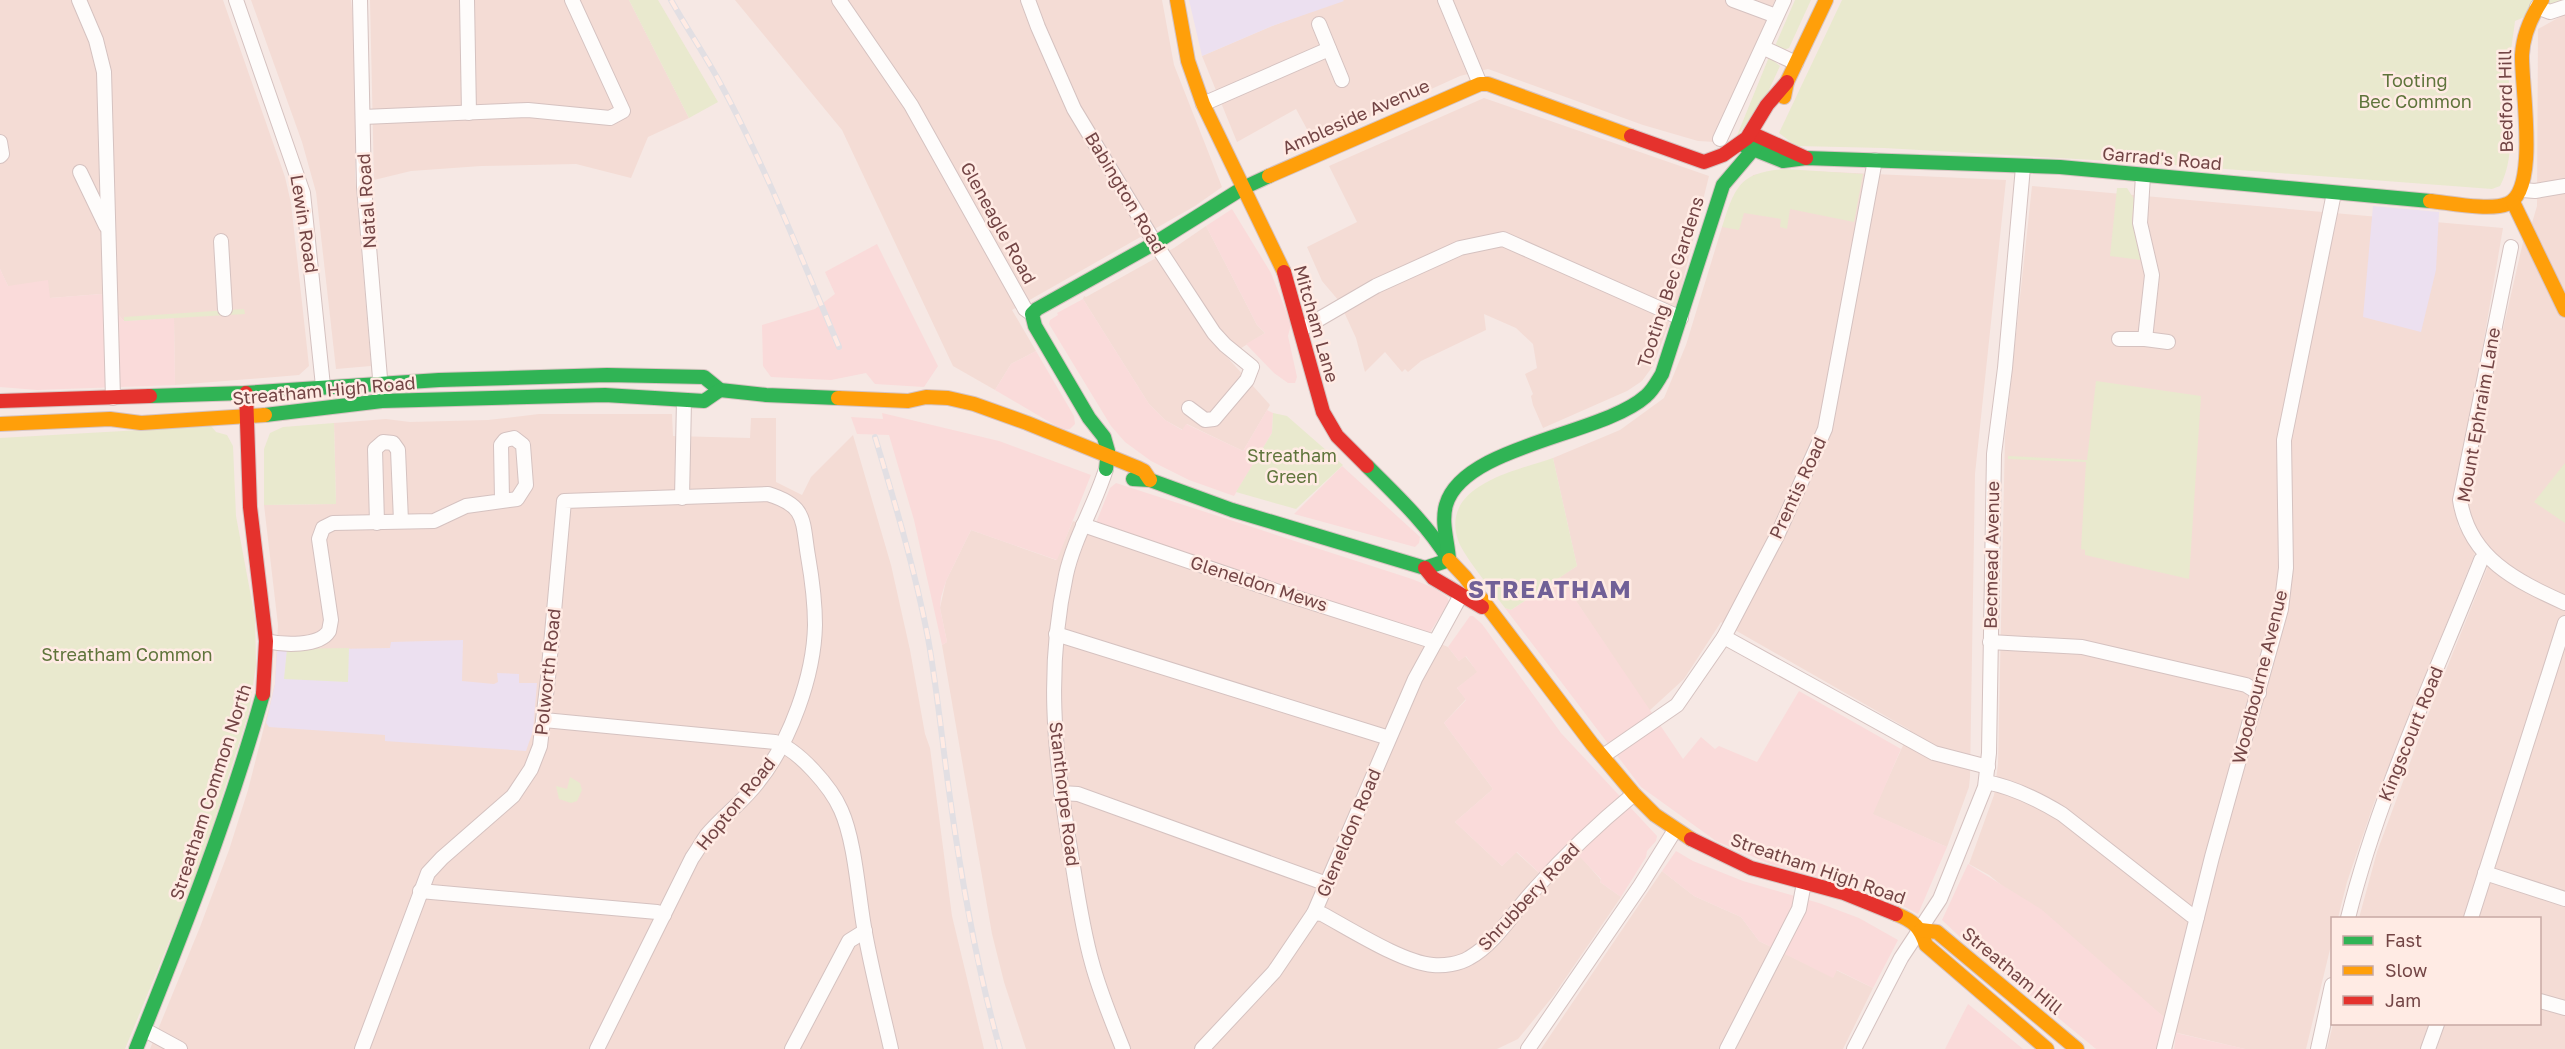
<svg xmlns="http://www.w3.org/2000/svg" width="2565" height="1049" font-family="'Golos Text',sans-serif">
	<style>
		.residential { fill: #f4dcd5 }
		.commercial { fill: #fadbda }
		.education { fill: #ece0f0 }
		.green { fill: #e9e9ce }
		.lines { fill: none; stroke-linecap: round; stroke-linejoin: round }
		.street-casing { stroke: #d5c2c0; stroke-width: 16 }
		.fast-casing { stroke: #d6c3c1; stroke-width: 16 }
		.slow-casing { stroke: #d6c3c1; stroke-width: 16 }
		.jam-casing { stroke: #d6c3c1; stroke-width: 16 }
		.street { stroke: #fefcfb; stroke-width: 14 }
		.fast { stroke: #30b455; stroke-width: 14 }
		.slow { stroke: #ff9f0a; stroke-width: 14 }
		.jam { stroke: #e5322d; stroke-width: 14 }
		.rail-casing { stroke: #e2dfe3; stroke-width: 6 }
		.rail { stroke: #ffebe4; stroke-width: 4; stroke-dasharray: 11; stroke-linecap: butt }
		.labels { text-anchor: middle; stroke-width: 5; stroke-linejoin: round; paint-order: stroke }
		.park-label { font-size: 18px; fill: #5f743b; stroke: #ffebe4 }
		.street-label { font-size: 18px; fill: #734545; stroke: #ffebe4 }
		.district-label { font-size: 24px; font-weight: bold; letter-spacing: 1.5px; fill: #716097; stroke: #ffebe4 }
	</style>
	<rect width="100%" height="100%" fill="#f6e8e4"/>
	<g class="residential">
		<path d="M0,0h223l62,177 6,26 18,163 -10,9 -124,10 -1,-67 -50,3 -23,-27 -51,4 -42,-12 -8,-17z"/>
		<path d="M251,0h100l4,38v137l16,191 -35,3 -20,-177 -14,-50z"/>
		<path d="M370,0h259l60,118 -41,19 -17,41 -55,-14 -95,2 -70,5 -37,9z"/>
		<path d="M735,0h427l12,65 48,122 -27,19 -183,104 24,41 -25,13 -16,26 -42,-24 -111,-236z"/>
		<path d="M1343,0h432l-60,142 -17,-1 -55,-16 -155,-56 -28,7 -146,66 -18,-33 -59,33 -35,-86 70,-30z"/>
		<path d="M2565,14v1035h-238l6,-25h207v-106h-181l18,-66 48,-130 63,-156 -25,-62 63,-275 6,-6 5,-17 1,-177z"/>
		<path d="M1484,98l225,78 -30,121 -26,69 -11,15 -15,10 -84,37 -10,-23 -2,-9 2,-2 -8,-20 12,-6 -4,-24 -17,-16 -32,-14 2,16 -65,31 -13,11 -3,-3 -3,3 -17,-20 -20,20 -9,-34 -17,-37 -17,-20 -15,-34 50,-25 -28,-56z"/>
		<path d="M1787,170l219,10 -31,294 -5,303 -1,10 -22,60 -75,-33 38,-84 -189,-108 -37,57 -35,32 -89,-134 17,-11 -24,-108 67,-28 44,-32 22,-53 36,-118 31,-52z"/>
		<path d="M2032,186l471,42 -47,275 2,23 17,27 -101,250 -27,79 -9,36h-6v23l-26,108h-61l-84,-20 3,-12 -175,-142 -20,-11 25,-69 4,-31 7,-327z"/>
		<path d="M1206,226l51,99 8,8 -38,24 43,48 -27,46 -56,-27 -4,6 -18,-10 -16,-16 -66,-105 1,-3 2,1 88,-49z"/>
		<path d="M539,414h133l1,22 77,2 1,-20h25v64l26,13 9,-18 42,-42 38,130 19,85 15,84 5,14 22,168 32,133h-834l50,-122 29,-77 19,-60 27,-106 3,-59 -14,-120 72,-1 -2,-81 52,-4 24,3 78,-2z"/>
		<path d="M1073,521l215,74 138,43 22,9 11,14 6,-5 13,16 -21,16 9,11 -22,24 49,66 -38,33 47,44 14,-14 34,31 30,-27 21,24 -1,2 21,15 -67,98 -36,44 -21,10h-471l-22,-67 -12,-48 -50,-289 5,-3 -7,-34 6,-27 25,-51 85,30z"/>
		<path d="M1662,871l32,25 47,21 18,24 74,36 3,-7 37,18 -30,61h-302z"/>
	</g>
	<g class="commercial">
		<path d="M1232,209l39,64 20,51 -3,12 9,41 -2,6h-7l-14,-10 -28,-29 19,-11 -8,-8 -51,-99z"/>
		<path d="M877,244l61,122 -14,21 -49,-3 -9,-11 -35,7 -60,-3 -8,-11 -1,-41 53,-16 20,-15 -10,-22z"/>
		<path d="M0,269l8,17 40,-6 2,18 51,-4 23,27 50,-3 1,67 -138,5 -37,-3z"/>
		<path d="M1083,299l66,105 16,16 17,10 4,-6 57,27 24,-41 6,3 -1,20 -38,63 -45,-16 -38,-19 -26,-19 -14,-16 -62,-102 1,-4 8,-5 -1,-2z"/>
		<path d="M1036,351l38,65 1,8 -5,5 -7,1 -68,-40 16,-26z"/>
		<path d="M882,413l117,28 92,34 -34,85 -86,-30 -25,51 -5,16 -1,11 7,34 -5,3 -28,-125 -25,-85 -32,-1 -6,-17 32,2z"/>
		<path d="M1342,466l78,71 -1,6 -4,4 -121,-33z"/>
		<path d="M1116,483l296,96 22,9 13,9 2,5 -20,32 -335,-106 16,-40z"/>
		<path d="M1560,577l123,182 18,-22 14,12 4,-3 38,16 42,-71 102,58 -28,65 74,33 -29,67 -37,-20 -111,-30 -54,-23 -75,-54 -136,-179 6,2z"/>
		<path d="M1470,616h3l9,8 79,109 96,103 -1,5 -9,10 -1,6 -25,40 -21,-15 1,-3 -21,-22 -30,26 -33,-31 -15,14 -47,-44 38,-33 -49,-66 22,-23 -9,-12 20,-16 -11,-16 -7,5 -11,-14z"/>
		<path d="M1676,851l17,10 50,20 76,22 40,15 39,22 -25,48 -36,-18 -4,8 -74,-37 -18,-24 -47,-21 -32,-25z"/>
		<path d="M1968,864l73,45 123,108 -8,32h-60l-136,-112 -18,-17z"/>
		<path d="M1968,1004l55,45h-78z"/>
		<path d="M2176,1033l69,16h-71z"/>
	</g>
	<g class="education">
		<path d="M1189,0h154l1,1 -72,25 -70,30z"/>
		<path d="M2373,206l66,6 -3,58 -15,62 -58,-15z"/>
		<path d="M463,640l-1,41 32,3 4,-2 -1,-9 22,1v9h18l-4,48 -7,20 -141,-10v-6l-116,-8 -3,-4 9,-39 2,-34 113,-2 1,-6z"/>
	</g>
	<g class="green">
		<path d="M629,0h29l60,102 -29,16z"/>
		<path d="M1795,0h16l-22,48 -5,2 -9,-4z"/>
		<path d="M1842,0h723l-50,21c-2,18 -6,37 -6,56 -1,35 8,77 -9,109l-8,3 -345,-26 -263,-15 -88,-2 -17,-13z"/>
		<path d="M1769,57l11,9 -12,26 -32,46z"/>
		<path d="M1785,169l78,5 -9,48 -64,-13 -3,20 -7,-2 1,-8 -37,-6 -5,17 -17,-3c13,-40 17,-55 63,-58z"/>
		<path d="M2117,188h10l7,11 -2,21 9,40 -31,-4z"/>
		<path d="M244,309l1,5 -121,7v-4z"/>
		<path d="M2096,381l105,15 -12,183 -104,-24v-5l-4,-1 5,-87 -78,-3v-3l79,4z"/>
		<path d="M1273,413l14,3 56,49 -47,44 -60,-17 36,-59z"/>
		<path d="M334,423l2,81 -72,1v-56l6,-16 13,-6z"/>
		<path d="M211,426l5,6 11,3 6,11 3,70 19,102 1,47 -7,47 -50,157 -74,180h-125v-611z"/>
		<path d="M1553,458l24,108 -66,44 -6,-2c-10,-14 -43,-54 -47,-68 -18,-55 58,-69 95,-82z"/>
		<path d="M2565,463v60l-31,-21z"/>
		<path d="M349,648l-1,34 -64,-3 3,-30z"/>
		<path d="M570,777l10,6 2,7 -5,11 -6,2 -12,-4 -3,-13 11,3z"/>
	</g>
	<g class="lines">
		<g class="street-casing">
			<g id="street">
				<path d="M79,0l17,40 8,32 9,326"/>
				<path d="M236,0l67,193 20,193"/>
				<path d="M360,0l4,187 17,203"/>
				<path d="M467,0l2,113"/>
				<path d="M839,0l72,105 114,204 7,5"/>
				<path d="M1028,0l10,27 36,82 81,134 59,90 11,12 27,22 -5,13 -33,39 -9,1 -16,-12"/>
				<path d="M1445,0l35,84"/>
				<path d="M1733,0l43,16"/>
				<path d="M2537,7l13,5 15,-5"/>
				<path d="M1319,24l23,56"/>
				<path d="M1764,48l32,15"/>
				<path d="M1203,104l126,-55"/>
				<path d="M363,117l165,-7 82,8 13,-7 -51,-111"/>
				<path d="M1720,139l64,-139"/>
				<path d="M0,142l2,12 -2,2"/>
				<path d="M80,172l26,54"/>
				<path d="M2143,176l-3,47 12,52 -7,64"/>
				<path d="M2522,190l13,1 30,-5"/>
				<path d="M221,241l4,68"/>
				<path d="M2511,247l-51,253c9,58 56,81 105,103"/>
				<path d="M1302,329l74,-43 84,-38 43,-9 178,79"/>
				<path d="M2119,339h26l23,3"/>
				<path d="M1106,469c-11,36 -32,69 -40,106 -20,93 -12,175 3,267 7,41 12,82 23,121 8,30 20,58 31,86"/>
				<path d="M682,498l2,-98"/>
				<path d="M377,523l-2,-74 8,-7 10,1 5,7 3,71"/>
				<path d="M1083,525l205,70 147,47"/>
				<path d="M1056,634l333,104"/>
				<path d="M1724,637l210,116 54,14"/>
				<path d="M266,641c17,4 53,6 63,-10l2,-11 -12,-81 4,-11 10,-5 101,-2 32,-15 51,-7 9,-14 -3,-40 -9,-7 -9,2 -4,5 1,54"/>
				<path d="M1990,642l92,5 164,38 13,8"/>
				<path d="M544,720l231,22c24,8 56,45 66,68 14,31 17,83 23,117 7,41 18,82 27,122"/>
				<path d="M1603,756l74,-51 47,-68 53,-101 48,-107 50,-269"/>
				<path d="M1986,782c27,5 53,18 76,32l129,101 6,2"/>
				<path d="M1061,793l17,1 249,90"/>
				<path d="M2485,873l80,26"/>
				<path d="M420,891l237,21 7,3"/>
				<path d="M1314,913l8,1c28,15 81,49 111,51 11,1 26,-1 36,-7 27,-15 45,-47 66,-69 30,-34 64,-66 99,-95"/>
				<path d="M2348,918c31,-124 86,-240 133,-358l5,-5"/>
				<path d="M2471,918l94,-295"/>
				<path d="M2540,1001l25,7"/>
				<path d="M145,1030l35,19"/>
				<path d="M362,1049l66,-176 14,-15 71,-62 18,-27 9,-23 8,-68 16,-177 204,-7c39,12 34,26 40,62 4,23 7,46 7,69 -1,51 -25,117 -57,157 -15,20 -35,34 -51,53 -5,7 -10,16 -15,23l-95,191"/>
				<path d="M792,1049l57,-108 16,-10"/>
				<path d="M1202,1049l72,-77 40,-59 101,-234 46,-84"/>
				<path d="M1528,1049l112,-163 35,-56"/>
				<path d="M1727,1049l72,-140 5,-26"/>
				<path d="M1854,1049l47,-91 39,-59 45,-112 4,-34 5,-299 11,-86 18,-201"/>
				<path d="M2164,1049l48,-192 69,-248 5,-41 -2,-128 50,-247"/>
				<path d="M2318,1049l14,-64"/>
				<path d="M2428,1049l9,-25"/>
			</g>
		</g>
		<g class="fast-casing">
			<g id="fast">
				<path d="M1743,145l40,16 23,-3 254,9 370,34"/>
				<path d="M150,396l94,-3 195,-13 168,-5 97,2 16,13 46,5 72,3"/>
				<path d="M265,415l117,-14 223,-6 99,6 16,-11"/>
				<path d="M1367,466c30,30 60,58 82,94"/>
				<path d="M1106,469l2,-18 -4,-14 -15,-19 -54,-92 -3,-12 5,-5 118,-66 88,-55 26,-12"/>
				<path d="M1133,479l17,1 82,30 193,58 24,-8"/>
				<path d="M1449,560c-1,-18 -8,-37 -3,-55 17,-60 157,-70 200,-109 7,-6 11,-14 16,-22l61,-189 39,-46"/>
				<path d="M136,1049c47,-117 93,-234 127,-355"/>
			</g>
		</g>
		<g class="slow-casing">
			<g id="slow">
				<path d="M1177,0l11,61 15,43 81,168"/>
				<path d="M1784,97l3,-15 39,-82"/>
				<path d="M1269,176l211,-92h8l143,52"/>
				<path d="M2430,201c20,2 60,10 77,3 33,-12 14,-119 15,-149 1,-20 9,-38 20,-55"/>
				<path d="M2513,202l52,108"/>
				<path d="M838,398l70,3 18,-4 22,1 26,6 53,19 111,45 6,3 6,9"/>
				<path d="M0,424l110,-5 31,4 124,-8"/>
				<path d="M1449,560l16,17 127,167 42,50 21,21 36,24"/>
				<path d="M1896,914c18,7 24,13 30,31l121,104"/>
				<path d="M1921,930l16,2 140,117"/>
			</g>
		</g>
		<g class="jam-casing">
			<g id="jam">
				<path d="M1751,133l55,25"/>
				<path d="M1631,136l73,26 19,-7 24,-17 20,-33 20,-23"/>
				<path d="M1284,272l39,140 14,24 30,30"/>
				<path d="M246,393l4,114 16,134 -3,53"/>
				<path d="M0,401l150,-5"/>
				<path d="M1425,568l8,10 49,29"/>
				<path d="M1691,839l60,29 93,25 52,21"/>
			</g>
		</g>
		<use href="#street" class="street"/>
		<use href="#fast" class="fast"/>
		<use href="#slow" class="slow"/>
		<use href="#jam" class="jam"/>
		<g class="rail-casing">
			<g id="rail">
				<path d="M671,0c15,27 32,52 47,79 47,86 83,178 121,268"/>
				<path d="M875,437c20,66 40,133 53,201 9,51 14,102 21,153 12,86 27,175 51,258"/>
			</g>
		</g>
		<use href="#rail" class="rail"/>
	</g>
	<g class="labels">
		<g class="park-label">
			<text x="2415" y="87">Tooting<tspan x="2415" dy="21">Bec Common</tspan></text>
			<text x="1292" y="462">Streatham<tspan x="1292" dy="21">Green</tspan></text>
			<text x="127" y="661">Streatham Common</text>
		</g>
		<g class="street-label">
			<text transform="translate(2506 101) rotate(-91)" y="6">Bedford Hill</text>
			<text transform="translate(1356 117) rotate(-24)" y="6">Ambleside Avenue</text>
			<text transform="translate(2162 159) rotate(5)" y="6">Garrad's Road</text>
			<text transform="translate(1125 193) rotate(59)" y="6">Babington Road</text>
			<text transform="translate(367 201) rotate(-94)" y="6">Natal Road</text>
			<text transform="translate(998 223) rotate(61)" y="6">Gleneagle Road</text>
			<text transform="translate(304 224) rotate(81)" y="6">Lewin Road</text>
			<text transform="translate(1671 282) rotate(-72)" y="6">Tooting Bec Gardens</text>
			<text transform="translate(1316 324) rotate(74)" y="6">Mitcham Lane</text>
			<text transform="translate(324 391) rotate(-5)" y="6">Streatham High Road</text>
			<text transform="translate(2479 415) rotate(-80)" y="6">Mount Ephraim Lane</text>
			<text transform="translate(1798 488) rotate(-65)" y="6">Prentis Road</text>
			<text transform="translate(1992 555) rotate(-89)" y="6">Becmead Avenue</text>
			<text transform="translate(1259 584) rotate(18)" y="6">Gleneldon Mews</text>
			<text transform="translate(548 672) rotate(-84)" y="6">Polworth Road</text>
			<text transform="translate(2260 677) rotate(-76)" y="6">Woodbourne Avenue</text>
			<text transform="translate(2411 734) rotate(-68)" y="6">Kingscourt Road</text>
			<text transform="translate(211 792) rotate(-72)" y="6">Streatham Common North</text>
			<text transform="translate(1064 794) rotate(83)" y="6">Stanthorpe Road</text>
			<text transform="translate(736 804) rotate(-51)" y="6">Hopton Road</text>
			<text transform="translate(1349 833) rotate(-67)" y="6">Gleneldon Road</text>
			<text transform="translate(1818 869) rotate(19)" y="6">Streatham High Road</text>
			<text transform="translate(1529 897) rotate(-47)" y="6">Shrubbery Road</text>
			<text transform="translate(2012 971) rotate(40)" y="6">Streatham Hill</text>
		</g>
		<g class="district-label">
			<text x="1550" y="598">STREATHAM</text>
		</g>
	</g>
	<rect x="2331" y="917" width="210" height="108" fill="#ffebe4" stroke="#c7a9a4" stroke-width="1.5"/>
	<rect x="2343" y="936" width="30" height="9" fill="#30b455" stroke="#c7a9a4" stroke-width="1.5"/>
	<text x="2385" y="947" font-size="18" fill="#734545">Fast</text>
	<rect x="2343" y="966" width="30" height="9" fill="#ff9f0a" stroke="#c7a9a4" stroke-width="1.5"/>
	<text x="2385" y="977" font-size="18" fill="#734545">Slow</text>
	<rect x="2343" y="996" width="30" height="9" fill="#e5322d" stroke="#c7a9a4" stroke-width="1.5"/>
	<text x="2385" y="1007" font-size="18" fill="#734545">Jam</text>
</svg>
